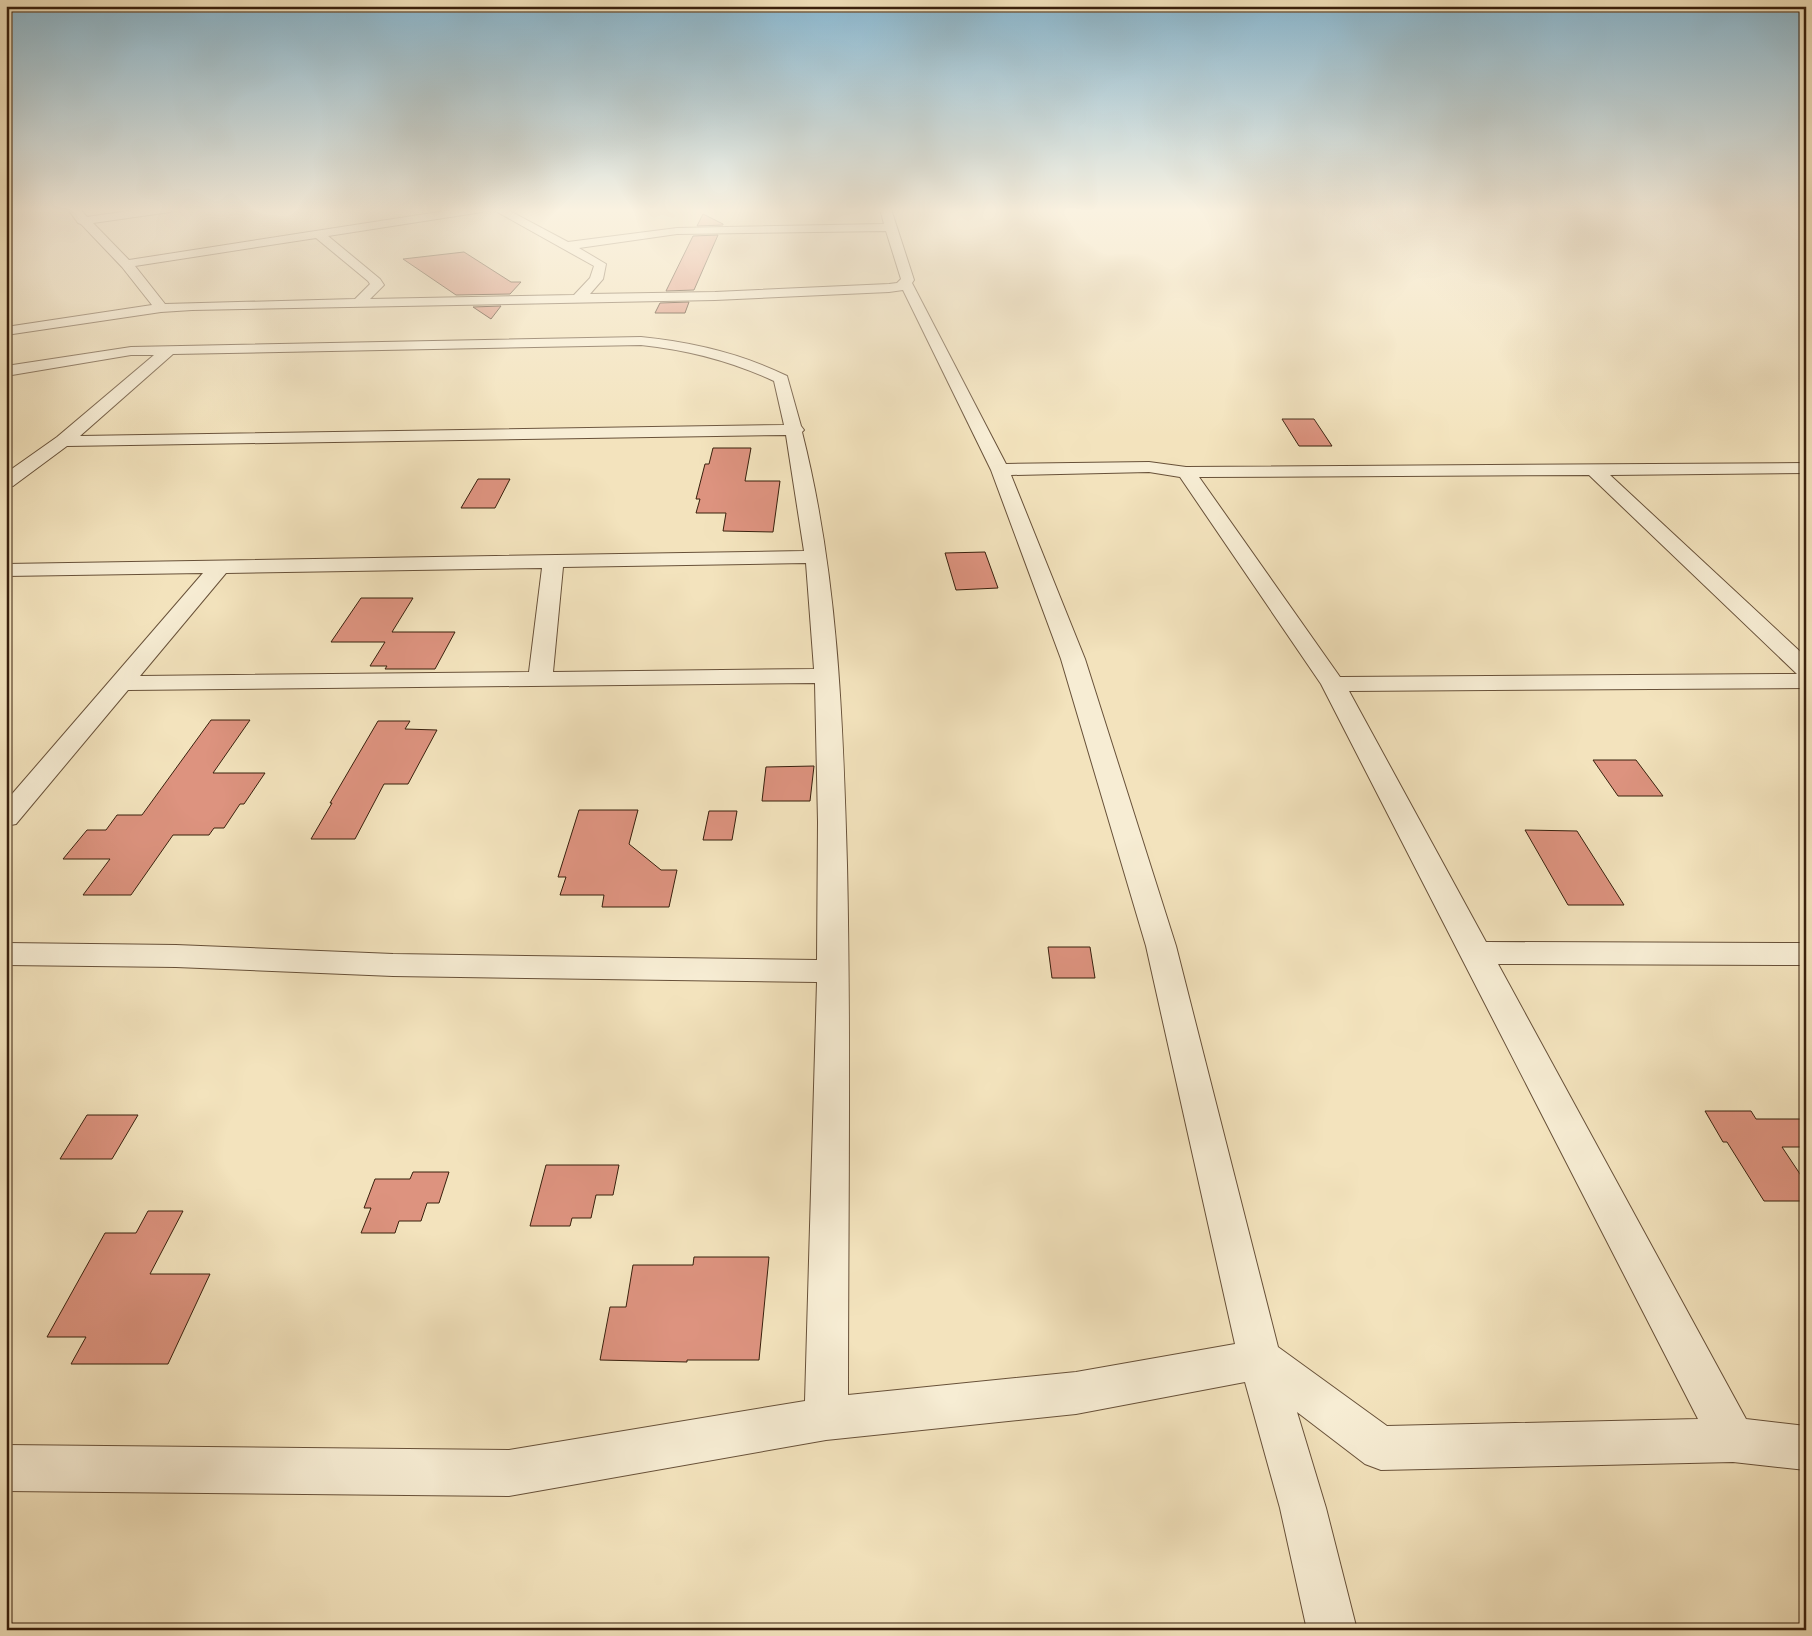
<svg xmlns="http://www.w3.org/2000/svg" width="1812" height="1636" font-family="'IM FELL Double Pica',serif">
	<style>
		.building { fill: #dd937f; stroke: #39200d }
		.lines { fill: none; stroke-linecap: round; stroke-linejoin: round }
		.minor-casing { stroke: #685139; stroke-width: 2 }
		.minor { fill: #f7edd4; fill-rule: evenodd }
	</style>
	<rect width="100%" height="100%" fill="#f3e3bd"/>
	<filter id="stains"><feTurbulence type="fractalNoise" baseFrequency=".004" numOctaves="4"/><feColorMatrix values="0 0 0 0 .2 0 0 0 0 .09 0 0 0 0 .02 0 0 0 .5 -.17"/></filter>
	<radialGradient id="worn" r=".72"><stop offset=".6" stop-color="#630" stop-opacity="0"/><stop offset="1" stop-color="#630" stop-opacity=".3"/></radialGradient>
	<g class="building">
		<path d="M703,214l20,10v1l-26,1z"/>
		<path d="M718,235l-24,55 -28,1 27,-55z"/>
		<path d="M464,252l47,30h10l-11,12 -54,1 -53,-36z"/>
		<path d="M689,302l-4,11h-30l5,-10z"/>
		<path d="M501,306l-10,13 -18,-12z"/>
		<path d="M1282,419h32l18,27h-33z"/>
		<path d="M713,448h38l-6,33h35l-7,51 -50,-1 3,-18h-30l4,-14h-4l9,-35h4z"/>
		<path d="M478,479h32l-15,29h-34z"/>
		<path d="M985,552l13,36 -42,2 -11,-37z"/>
		<path d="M361,598h52l-21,34h63l-20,37h-50l2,-3h-17l15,-24h-54z"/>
		<path d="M211,720h39l-37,53h52l-21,31h-4l-16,24h-10l-5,7h-36l-42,60h-48l27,-36h-47l24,-29h19l11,-15h25z"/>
		<path d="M378,721h32l-5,8 32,1 -29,54h-24l-29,55h-44l21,-36h-2z"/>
		<path d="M1593,760h43l27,36h-45z"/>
		<path d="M814,766l-4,35h-48l4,-34z"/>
		<path d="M579,810h59l-9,34 32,26h16l-8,37h-67l2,-12h-44l6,-18h-8z"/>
		<path d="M709,811h28l-5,29h-29z"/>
		<path d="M1525,830l52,1 47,74h-56z"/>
		<path d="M1048,947h42l5,31h-43z"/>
		<path d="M1705,1111h46l5,8h50v28h-24l24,36v18h-42l-37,-59h-4z"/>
		<path d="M87,1115h51l-26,44h-52z"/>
		<path d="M546,1165h73l-6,30h-17l-5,23h-19l-2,8h-40z"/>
		<path d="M413,1172h36l-10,31h-12l-6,18h-22l-4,12h-34l10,-25h-7l11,-29h35z"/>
		<path d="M148,1211h35l-33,63h60l-42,90h-97l15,-27h-39l58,-104h31z"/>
		<path d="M694,1257h75l-10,103h-72v2l-87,-2 10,-53h16l7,-42h60z"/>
	</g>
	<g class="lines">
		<g class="minor-casing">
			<path id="minor" d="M68,209h12l7,8 55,-8h33l-5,3 -77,11 36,37 329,-51h29l-5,3 -154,24 52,43 4,6 -14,14 204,-4 16,-17 4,-12 -102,-57h14l62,33 109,-14 207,-4 -4,-15h11l23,71 -2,3 94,181 143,-2 37,5 620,-4v10l-196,2 196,182v31l-457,3 137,251 320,1v22l-308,-1 248,455 60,7v44l-73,-8 -352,8 -16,-6 -68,-52 29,96 31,122h-50l-27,-122 -35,-126 -169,32 -250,26 -317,56 -503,-5v-46l503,5 296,-49 12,-419 -424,-6 -217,-9 -170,-2v-22l170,2 217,9 424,6 1,-138 -3,-139 -687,7 -112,134 -10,2v-25l197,-228 -197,3v-12l798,-13 -18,-116 -719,11 -54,40 -7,1v-14l51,-36 97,-82h-23l-125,21v-10l125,-19 510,-10c51,5 99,16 146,39l14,50 3,4 -2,2c36,142 41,288 45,433 4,177 1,354 1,530l228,-23 159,-28 -89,-398 -85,-287 -70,-189 -88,-180 -14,2 -174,8 -523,10 -31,2 -155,23v-8l146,-22 -30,-38 -41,-43 -3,-1zM886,231l15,48 -4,4 -8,1 -174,8 -125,2 13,-15 3,-15 -27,-16 98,-14zM316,238l52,43 2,3 -15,15 -190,5 -30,-38zM641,345c47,5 90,16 133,36l10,44 -704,11 93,-82zM1149,472l31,5 141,207 377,735 -311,7 -109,-79 -102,-401 -91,-287 -74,-184zM1589,475l208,199 -457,3 -141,-200zM806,563l8,106 -261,3 10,-105zM542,568l-13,104 -389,4 86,-103z"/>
		</g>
		<use href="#minor" class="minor"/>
	</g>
	<linearGradient id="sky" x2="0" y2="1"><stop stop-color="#89b8d1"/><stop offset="0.48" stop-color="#faf2e1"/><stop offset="1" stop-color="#faf2e1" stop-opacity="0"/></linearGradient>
	<rect width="1812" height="438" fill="url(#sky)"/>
	<rect width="1812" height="1636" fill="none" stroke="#f3e3bd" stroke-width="25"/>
	<rect x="8" y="8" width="1797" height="1621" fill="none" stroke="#39200d" stroke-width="2.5"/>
	<rect x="12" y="12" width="1787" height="1611" fill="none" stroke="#39200d"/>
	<rect width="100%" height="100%" filter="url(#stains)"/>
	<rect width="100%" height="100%" fill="url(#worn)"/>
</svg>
